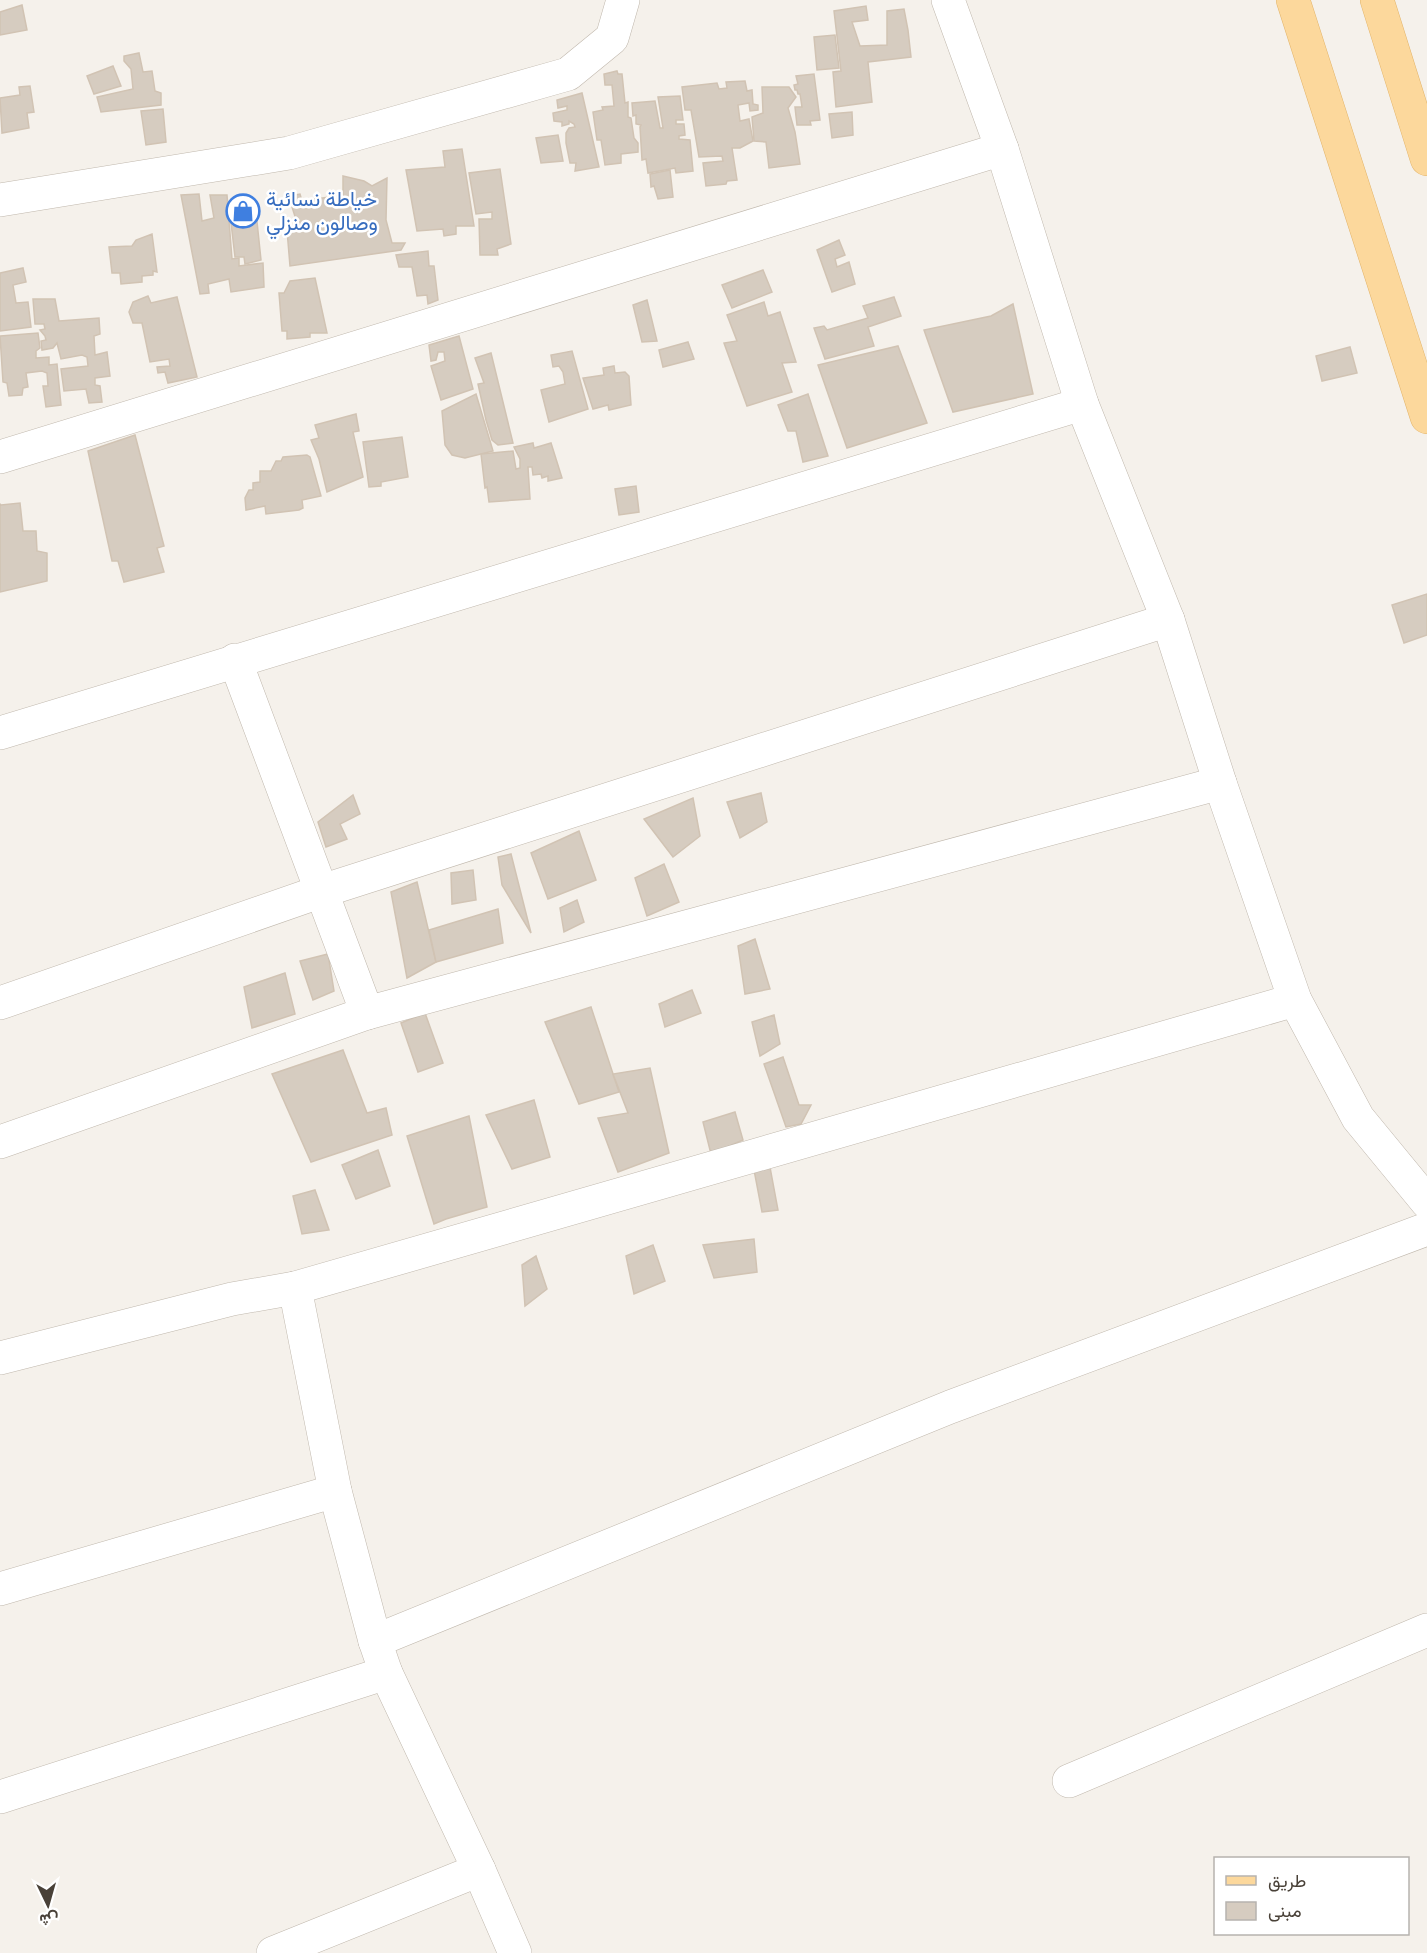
<svg xmlns="http://www.w3.org/2000/svg" width="1427" height="1953" font-family="'Golos Text',Vazirmatn,sans-serif">
	<style>
		.building { fill: #d6ccc0; stroke: #d1c3b3; stroke-width: 1.5 }
		.lines { fill: none; stroke-linecap: round; stroke-linejoin: round }
		.minor-casing { stroke: #c0b8ad; stroke-width: 34 }
		.major-casing { stroke: #e2b46b; stroke-width: 34 }
		.minor { stroke: #fff; stroke-width: 33 }
		.major { stroke: #fcd89c; stroke-width: 33 }
		.labels { text-anchor: middle; stroke-width: 5; stroke-linejoin: round; paint-order: stroke }
		.shop-label { font-size: 21px; fill: #366cbe; stroke: #fff; text-anchor: start }
	</style>
	<rect width="100%" height="100%" fill="#f5f1eb"/>
	<g class="building">
		<path d="M22,5l5,25 -27,5v-23z"/>
		<path d="M866,6l2,14 -16,2 8,24 27,-1v-34l17,-2 4,21 3,27 -43,5 4,40 -36,5 -3,-35 8,-1 -7,-60z"/>
		<path d="M835,35l4,33 -22,2 -3,-33z"/>
		<path d="M139,53l4,19 9,-1 3,20 6,2v12l-60,7 -4,-15 36,-8 -2,-20 -7,-8v-5z"/>
		<path d="M113,66l8,20 -27,8 -7,-18z"/>
		<path d="M617,71l1,3h4l3,29 3,-1v15l3,1 3,20 4,5v9l-17,2v9l-16,2 -4,-25h-4l-4,-28 10,-2 -1,-3 12,-1 -2,-21h-7l-1,-11z"/>
		<path d="M814,74l6,46 -10,1 1,4h-14l-2,-18h7l-2,-13h-2l-1,-4h-2l-1,-5 4,-1 -2,-8z"/>
		<path d="M745,81l2,10 5,-1 1,14 5,1v5l-8,1 -1,-8 -11,2 2,16 9,-2 4,22 -13,7h-8l5,32 -10,1 -1,3 -20,2 -3,-23 20,-2 -1,-5 -23,1 -8,-47h-6l-3,-23 35,-4 2,6 8,-1 -1,-6z"/>
		<path d="M30,86l4,26 -7,1 2,15 -27,5 -2,-35 20,-3 -1,-8z"/>
		<path d="M762,87h27l7,10 -8,11 7,24 5,32 -31,4 -3,-26 -12,-1 -2,-24 11,-4z"/>
		<path d="M582,93l17,74 -24,4 1,-8h-6l-4,-20v-10l3,-5 6,-1 -1,-3 -5,-3v3l-7,2v-4l-8,-1 -1,-8 14,-3v-4l-9,2 -1,-8z"/>
		<path d="M680,96l3,24h-7v4h8l1,11 -6,1v3l11,1 3,31 -17,2 -1,-5 -27,5 -2,-14 -4,1 -2,-33 1,-2 -5,-1v-9l-3,1 -1,-13 23,-2 5,27h3l-5,-31z"/>
		<path d="M163,109l3,33 -20,3 -5,-34z"/>
		<path d="M852,112l1,23 -21,3 -3,-24z"/>
		<path d="M558,135l5,26 -22,2 -5,-25z"/>
		<path d="M462,149l12,77h-18v8l-12,2 -1,-7 -26,2 -11,-61 39,-3 -2,-16z"/>
		<path d="M500,169l11,75 -14,5 1,6h-18l-1,-36h13v-7l-16,2 -7,-41z"/>
		<path d="M670,170l3,27 -15,2 -4,-13 -3,1 -1,-13z"/>
		<path d="M343,176l21,5 8,5 15,-8 -1,42 6,23h13l-4,7 -111,16 -3,-36 12,-1 -7,-22 3,-12 5,-1 2,7 41,-6z"/>
		<path d="M199,194l3,27 12,-3 -4,-23h17l5,64 7,-1v8l24,-3 1,24 -33,5 -2,-13 -21,5 1,9 -9,1 -19,-99z"/>
		<path d="M256,212l5,48 -16,4 -1,-7h-9l-5,-43z"/>
		<path d="M152,234l5,38 -4,-1v4l-11,1v6l-21,2 -1,-11h-8l-3,-26 23,-1 4,-6z"/>
		<path d="M839,240l6,15 -10,4 2,8 12,-5 6,22 -23,8 -15,-42z"/>
		<path d="M428,251l1,15h5l4,34 -10,4 -1,-9 -10,1 -5,-29h-13l-3,-12z"/>
		<path d="M23,268l3,14 -13,3 3,18 12,-1 3,25 -31,4v-58z"/>
		<path d="M763,270l9,22 -40,16 -10,-23z"/>
		<path d="M315,278l12,55h-17v4l-23,2v-8h-5l-3,-38h5l6,-12z"/>
		<path d="M148,296l3,7 26,-6 20,80 -29,6 -3,-11 -7,1 -1,-6 13,-1 -1,-7 -19,3 -8,-39h-9l-4,-11 4,-10z"/>
		<path d="M894,297l7,19 -33,11 6,19 -49,13 -11,-31 10,-2 3,4 41,-12 -5,-12z"/>
		<path d="M33,299h22l4,22 40,-3 1,16 -6,2 1,19 12,-3 3,24 -15,2v7l5,1 2,16 -13,1 -3,-14 -22,2 -3,-22 27,-3 -1,-9 -5,-2 -21,4 -4,-16 -4,5 -11,2 -1,-9 5,-1 -1,-4 -5,-6 5,-1 -1,-5h-9z"/>
		<path d="M647,300l10,41 -15,1 -9,-37z"/>
		<path d="M764,302l4,14 12,-4 16,50 -14,1 10,29 -45,14 -23,-63 13,-2 -10,-26z"/>
		<path d="M1013,304l20,90 -80,18 -29,-82 67,-14z"/>
		<path d="M38,333l2,15 -4,3v7l13,-1v8l8,-1 4,41 -15,2 -3,-21h5l-1,-13 -5,-2 -16,2 2,14 -5,1 -1,7 -13,1 -2,-13 -4,-1 -3,-46z"/>
		<path d="M459,336l14,53 -32,11 -10,-34 14,-5 -1,-9h-6l-2,8 -5,1 -2,-16z"/>
		<path d="M688,342l6,17 -31,8 -4,-17z"/>
		<path d="M898,346l29,77 -80,25 -29,-83z"/>
		<path d="M1350,347l7,26 -35,8 -6,-25z"/>
		<path d="M572,351l16,58 -39,13 -8,-32 24,-6 -2,-12 -4,-6 -6,1 -2,-12z"/>
		<path d="M491,353l22,90 -15,2 -6,-5 -6,-20 -8,-36 6,-1 -9,-25z"/>
		<path d="M614,366l1,7 10,-1 4,4 2,29 -22,5 -1,-5 -15,4 -10,-31 21,-3 -1,-7z"/>
		<path d="M476,394l17,57 -28,7 -13,-3 -7,-10 -3,-34z"/>
		<path d="M808,394l20,62 -25,6 -7,-31h-8l-10,-26z"/>
		<path d="M356,414l3,17 -6,1 10,45 -36,15 -8,-33 -8,-19 8,-2 -4,-13z"/>
		<path d="M135,435l29,111 -7,2 7,24 -40,10 -6,-21h-6l-24,-110z"/>
		<path d="M402,437l6,40 -27,5v4l-12,1 -6,-45z"/>
		<path d="M533,443l1,5 17,-5 11,35 -14,3v-5l-6,2 -1,-4 -8,1 -1,-8h-4l2,32 -41,3 -2,-15 -2,1 -4,-34 32,-3 3,18 4,-1v-9l-6,-12z"/>
		<path d="M307,455l3,2 11,39 -19,4 1,8 -4,2 -33,4 -1,-8 -19,4 -1,-12 4,-8h4v-7l7,-1v-11h11l5,-10h5l2,-4z"/>
		<path d="M636,486l3,26 -20,3 -4,-26z"/>
		<path d="M20,503l3,28h13l1,20 10,2v28l-47,11v-88l1,1z"/>
		<path d="M1427,594v41l-23,8 -12,-38z"/>
		<path d="M761,793l6,29 -27,16 -13,-36z"/>
		<path d="M353,795l7,19 -20,10 7,15 -21,8 -8,-25z"/>
		<path d="M693,798l7,38 -27,21 -29,-38z"/>
		<path d="M579,831l17,49 -48,19 -17,-46z"/>
		<path d="M511,854l20,79 -29,-48 -4,-28z"/>
		<path d="M664,864l15,38 -32,14 -12,-38z"/>
		<path d="M473,870l3,30 -24,4 -1,-31z"/>
		<path d="M417,882l19,80 -29,16 -16,-86z"/>
		<path d="M577,900l7,22 -20,10 -4,-24z"/>
		<path d="M498,909l5,34 -67,19 -7,-32z"/>
		<path d="M755,939l15,50 -25,5 -7,-48z"/>
		<path d="M328,954l6,37 -21,9 -13,-39z"/>
		<path d="M285,973l10,41 -43,14 -8,-41z"/>
		<path d="M692,990l9,23 -36,14 -6,-23z"/>
		<path d="M591,1007l28,85 -40,12 -34,-82z"/>
		<path d="M425,1013l18,50 -25,9 -17,-49z"/>
		<path d="M774,1015l6,29 -20,12 -8,-34z"/>
		<path d="M343,1050l24,63 19,-5 6,27 -81,27 -39,-88z"/>
		<path d="M783,1057l16,48h12l-10,19 -15,3 -22,-63z"/>
		<path d="M650,1068l19,85 -51,19 -20,-54 30,-5 -15,-39z"/>
		<path d="M534,1100l16,57 -38,12 -26,-54z"/>
		<path d="M735,1112l8,28 -32,14 -8,-32z"/>
		<path d="M469,1116l18,91 -41,12 -12,5 -27,-88z"/>
		<path d="M378,1150l12,36 -34,13 -14,-34z"/>
		<path d="M769,1162l9,48 -16,2 -8,-42z"/>
		<path d="M315,1190l14,40 -27,4 -9,-38z"/>
		<path d="M754,1239l3,33 -43,6 -11,-33z"/>
		<path d="M653,1245l12,36 -31,13 -8,-38z"/>
		<path d="M536,1256l11,33 -22,17 -3,-41z"/>
	</g>
	<g class="lines">
		<g class="minor-casing">
			<g id="minor">
				<path d="M948,0l54,149 80,255 86,216 52,163 75,217 63,118 69,84"/>
				<path d="M0,200l289,-47 279,-79 44,-36 11,-38"/>
				<path d="M0,457l1002,-308"/>
				<path d="M235,660l132,353"/>
				<path d="M0,733l1082,-329"/>
				<path d="M0,1003l322,-112 846,-271"/>
				<path d="M0,1142l367,-129 853,-230"/>
				<path d="M295,1288l40,203 40,150 11,32 93,197 36,83"/>
				<path d="M0,1358l232,-59 63,-11 1000,-288"/>
				<path d="M0,1589l335,-98"/>
				<path d="M375,1641l575,-234 477,-178"/>
				<path d="M1069,1781l358,-151"/>
				<path d="M0,1797l386,-124"/>
				<path d="M273,1953l206,-83"/>
			</g>
		</g>
		<g class="major-casing">
			<g id="major">
				<path d="M1293,0l134,417"/>
				<path d="M1377,0l50,159"/>
			</g>
		</g>
		<use href="#minor" class="minor"/>
		<use href="#major" class="major"/>
	</g>
	<defs>
		<g id="shop-ring" transform="scale(1.725)"><circle r="9.5" fill="#fff" stroke="#3f7fe0" stroke-width="1.5"/><path d="M-5-2.5h2.3a2.7 3.5 0 0 1 5.4 0H5L5.5 6h-11ZM-1.5-2.5h3a1.5 2.3 0 0 0-3 0Z" fill="#3f7fe0"/></g>
	</defs>
	<g fill-rule="evenodd">
		<use href="#shop-ring" x="243" y="211"/>
	</g>
	<g class="labels">
		<g class="shop-label">
			<text x="266" y="206">خياطة نسائية<tspan x="266" dy="24">وصالون منزلي</tspan></text>
		</g>
	</g>
	<rect x="1214" y="1857" width="195" height="78" fill="#ffffff" stroke="#b6b3af" stroke-width="1.5"/>
	<rect x="1226" y="1876" width="30" height="9" fill="#fcd89c" stroke="#b6b3af" stroke-width="1.5"/>
	<text x="1268" y="1887" font-size="18" fill="#494138">طريق</text>
	<rect x="1226" y="1902" width="30" height="18" fill="#d6ccc0" stroke="#b6b3af" stroke-width="1.5"/>
	<text x="1268" y="1917" font-size="18" fill="#494138">مبنى</text>
	<g transform="translate(48 1905) rotate(175)" stroke="#ffffff" stroke-width="4.5" paint-order="stroke">
	<path d="M0-4.5L10 22L0 15L-10 22Z" fill="#494138"/>
	<text y="-9" font-size="16" font-weight="bold" text-anchor="middle" fill="#494138">ش</text>
	</g>
</svg>
